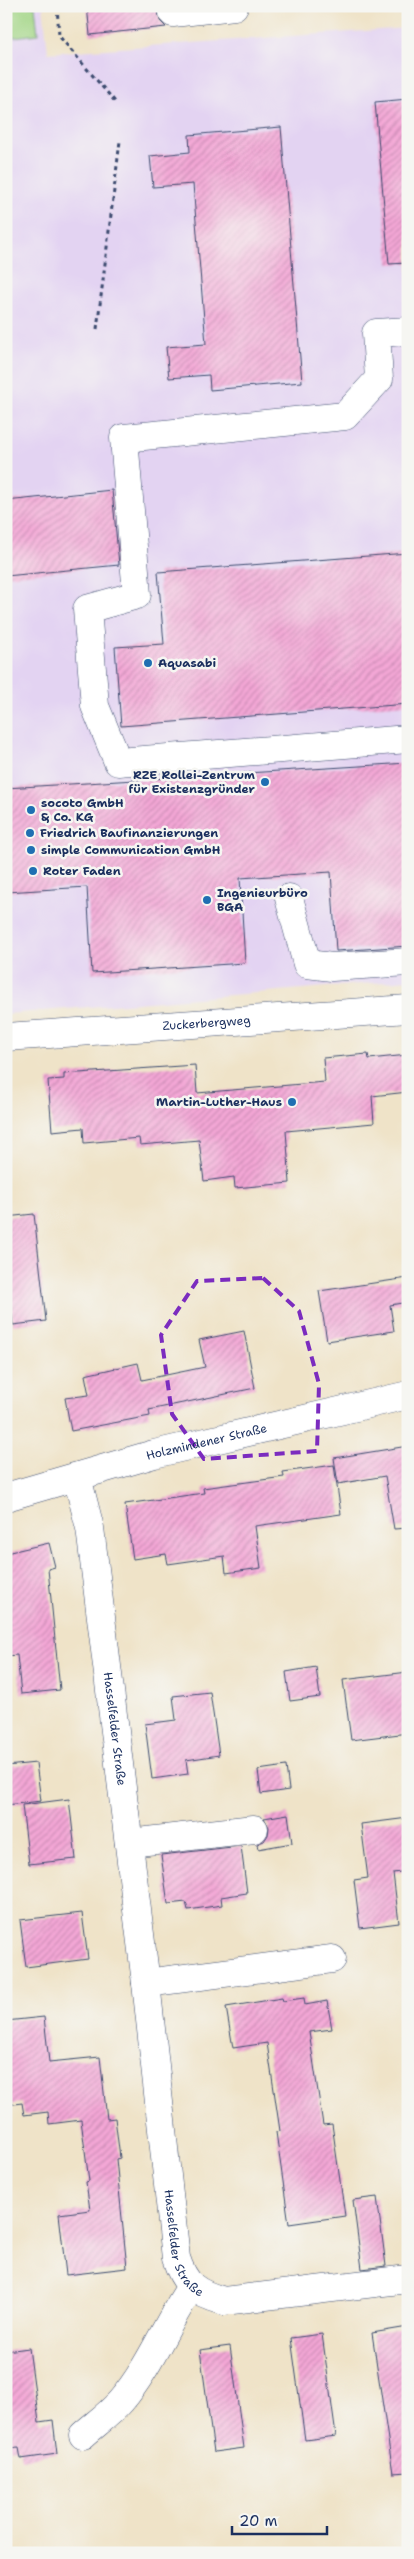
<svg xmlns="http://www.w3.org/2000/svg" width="414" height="2559" font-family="'Shantell Sans',sans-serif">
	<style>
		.built { fill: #e3d3f2 }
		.park { fill: #a2d585; stroke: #5e8272 }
		.building { fill: url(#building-hatch) }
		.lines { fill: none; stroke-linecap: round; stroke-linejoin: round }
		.minor-casing { stroke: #3b4a6e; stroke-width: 29 }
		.path { stroke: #3b4a6e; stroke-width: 3; stroke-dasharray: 4 4; stroke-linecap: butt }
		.minor { stroke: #fff; stroke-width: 28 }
		.marked { fill: none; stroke: #7b2cbf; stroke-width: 4; stroke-dasharray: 10 6; stroke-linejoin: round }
		.poi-dot { fill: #1f6fb2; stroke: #f6f6f2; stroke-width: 2 }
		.labels { text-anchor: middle; stroke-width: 5; stroke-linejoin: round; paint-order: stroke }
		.poi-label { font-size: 12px; font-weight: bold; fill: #1b2f5e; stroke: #f6f6f2; text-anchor: start }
		.street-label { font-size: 12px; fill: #1b2f5e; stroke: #f6f6f2 }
	</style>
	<defs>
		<pattern id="building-hatch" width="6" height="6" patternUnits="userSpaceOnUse" patternTransform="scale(1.25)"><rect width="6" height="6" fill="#f4a7d6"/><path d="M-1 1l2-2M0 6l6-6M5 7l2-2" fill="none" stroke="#c588b1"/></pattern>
	</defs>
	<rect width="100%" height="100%" fill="#f6f6f2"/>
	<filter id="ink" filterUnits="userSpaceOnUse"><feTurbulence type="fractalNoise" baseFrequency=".02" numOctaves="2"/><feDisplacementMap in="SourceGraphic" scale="10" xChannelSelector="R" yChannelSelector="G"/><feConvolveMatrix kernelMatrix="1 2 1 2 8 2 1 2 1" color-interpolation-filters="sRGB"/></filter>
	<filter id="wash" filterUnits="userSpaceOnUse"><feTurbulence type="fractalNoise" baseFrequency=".0096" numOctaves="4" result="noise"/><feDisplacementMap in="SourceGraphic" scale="20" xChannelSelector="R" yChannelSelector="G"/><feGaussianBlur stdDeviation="1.12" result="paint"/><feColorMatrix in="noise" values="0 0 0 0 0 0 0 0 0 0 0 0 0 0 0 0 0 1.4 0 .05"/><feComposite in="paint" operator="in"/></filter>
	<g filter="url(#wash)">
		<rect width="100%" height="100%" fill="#efe3c8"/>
		<path class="built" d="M6,6h37l5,47 360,-25v952l-402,34z"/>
		<path class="park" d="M6,6h29l3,28 -32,4z"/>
		<g id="blocks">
			<g class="building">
				<path d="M87,6h70l3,15 6,6 -76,8z"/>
				<path d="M408,99v164l-19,1 -14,-162z"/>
				<path d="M281,127l21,255 -92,8 -1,-15 -40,3 -3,-31 40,-3 -13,-160 -40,3 -3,-31 40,-4 -1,-17z"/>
				<path d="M112,490l7,75 -113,11v-75z"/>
				<path d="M408,553v151l-287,22 -6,-79 49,-3 -6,-72z"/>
				<path d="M408,763v183l-72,5 -5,-79 -91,6 5,85 -153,10 -5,-86 -81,5v-104z"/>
				<path d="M368,1054l1,5 39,-4v37l-36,4 2,27 -88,8 4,52 -55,5 -1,-11 -30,4 -5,-41 -59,5 -1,-7 -55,5 -1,-15 -31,3 -4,-51 16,-1v-5l131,-9 2,28 128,-11 -2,-24z"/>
				<path d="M34,1214l12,107 -33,4 -7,-58v-50z"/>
				<path d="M408,1278v24l-18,3 4,26 -67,10 -8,-50z"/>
				<path d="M244,1331l11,57 -106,22 1,6 -79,15 -6,-33 24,-3 -4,-20 53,-12 4,17 63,-13 -6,-27z"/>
				<path d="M408,1446v82l-14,1 -9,-53 -47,8 -4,-26z"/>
				<path d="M334,1465l7,49 -86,12 6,42 -35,5 -2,-17 -56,8 -2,-10 -33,5 -8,-55 79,-11 -1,-5 81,-11 -1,-5z"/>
				<path d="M49,1543l6,24 -7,2 12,121 -39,4 -4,-39 -11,1v-103z"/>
				<path d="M316,1667l4,30 -30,4 -4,-29z"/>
				<path d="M408,1672v61l-57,7 -8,-60z"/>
				<path d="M210,1692l9,63 -33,5 2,14 -36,5 -7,-55 31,-4 -3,-24z"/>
				<path d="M36,1763l5,38 -35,4v-39z"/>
				<path d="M286,1766l3,24 -28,4 -3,-24z"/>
				<path d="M69,1799l7,60 -47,5 -7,-59z"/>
				<path d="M288,1814l4,29 -34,6 -1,-5 7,-3 4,-6 1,-8 -5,-9z"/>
				<path d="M408,1818v53l-15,2 6,50 -39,5 -6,-48 14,-2 -7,-54z"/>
				<path d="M241,1846l6,47 -26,4 1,8 -34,5 -2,-8 -18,2 -7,-49z"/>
				<path d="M82,1913l6,46 -62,8 -6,-47z"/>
				<path d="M282,1998l1,3 21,-3 1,7 22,-4 5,28 -23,3 14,93 9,-1 13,92 -56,8 -13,-92 4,-1 -13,-88 -34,5 -7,-41z"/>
				<path d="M44,2017l5,45 51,-5 7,62 8,-1 5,40 -4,1 11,109 -61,7 -7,-61 31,-4 -4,-28 3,-1 -8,-61 -32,4 -1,-12 -24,3 -2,-12 -16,2v-84z"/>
				<path d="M377,2197l9,69 -24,3 -9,-69z"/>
				<path d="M408,2327v145l-15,1 -21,-140z"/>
				<path d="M322,2334l14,102 -31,4 -14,-102z"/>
				<path d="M230,2346l14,102 -30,4 -14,-102z"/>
				<path d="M29,2348l10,74 14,-2 4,34 -36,5 -2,-11 -13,1v-98z"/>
			</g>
		</g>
	</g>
	<g filter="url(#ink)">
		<use href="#blocks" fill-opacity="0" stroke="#3b4a6e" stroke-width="1"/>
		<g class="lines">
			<g class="minor-casing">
				<g id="minor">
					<path d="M173,6v7l61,-7"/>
					<path d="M408,331l-32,2 3,46 -34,37 -221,22 13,157 -50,14 8,97 23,56 290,-23"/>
					<path d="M289,898l18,66 25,3 76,-5"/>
					<path id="s1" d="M6,1037l402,-28"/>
					<path id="s2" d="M77,1477l13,51 56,455 30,275c9,28 20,35 48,43l184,-22"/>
					<path id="s3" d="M6,1497l148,-43 254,-59"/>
					<path d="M129,1843l125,-14"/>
					<path d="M146,1983l186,-24"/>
					<path d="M83,2435c12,-11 27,-21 38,-34 29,-34 45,-77 70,-114"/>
				</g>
			</g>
			<g class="path">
				<path d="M57,6l2,30 58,68"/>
				<path d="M97,329l23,-188"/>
			</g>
			<use href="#minor" class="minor"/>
		</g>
	</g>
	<path class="marked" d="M263,1278l36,33 20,73 -2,67 -113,8 -32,-45 -11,-79 36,-54z"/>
	<g class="poi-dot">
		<circle cx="148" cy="663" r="5"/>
		<circle cx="265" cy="782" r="5"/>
		<circle cx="31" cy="810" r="5"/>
		<circle cx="30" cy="833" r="5"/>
		<circle cx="31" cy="850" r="5"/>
		<circle cx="33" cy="871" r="5"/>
		<circle cx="207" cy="900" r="5"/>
		<circle cx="292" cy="1102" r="5"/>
	</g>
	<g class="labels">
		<g class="poi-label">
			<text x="158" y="667">Aquasabi</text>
			<text x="255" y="779" text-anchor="end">RZE Rollei-Zentrum<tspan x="255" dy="14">für Existenzgründer</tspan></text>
			<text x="41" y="807">socoto GmbH<tspan x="41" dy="14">&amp; Co. KG</tspan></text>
			<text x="40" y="837">Friedrich Baufinanzierungen</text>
			<text x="41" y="854">simple Communication GmbH</text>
			<text x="43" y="875">Roter Faden</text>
			<text x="217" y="897">Ingenieurbüro<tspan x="217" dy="14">BGA</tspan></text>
			<text x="282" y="1106" text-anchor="end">Martin-Luther-Haus</text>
		</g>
		<g class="street-label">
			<text dy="4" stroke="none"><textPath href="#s1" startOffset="201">Zuckerbergweg</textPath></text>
			<text dy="4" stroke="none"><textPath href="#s3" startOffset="208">Holzmindener Straße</textPath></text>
			<text dy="4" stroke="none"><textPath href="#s2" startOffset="255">Hasselfelder Straße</textPath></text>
			<text dy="4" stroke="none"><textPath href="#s2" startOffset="776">Hasselfelder Straße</textPath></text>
		</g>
	</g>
	<rect width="414" height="2559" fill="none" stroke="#f6f6f2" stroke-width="25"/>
	<path d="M232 2526v8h95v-8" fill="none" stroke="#1b2f5e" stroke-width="2.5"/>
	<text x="239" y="2526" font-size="15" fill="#1b2f5e" stroke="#f6f6f2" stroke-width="4" paint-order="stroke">20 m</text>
</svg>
